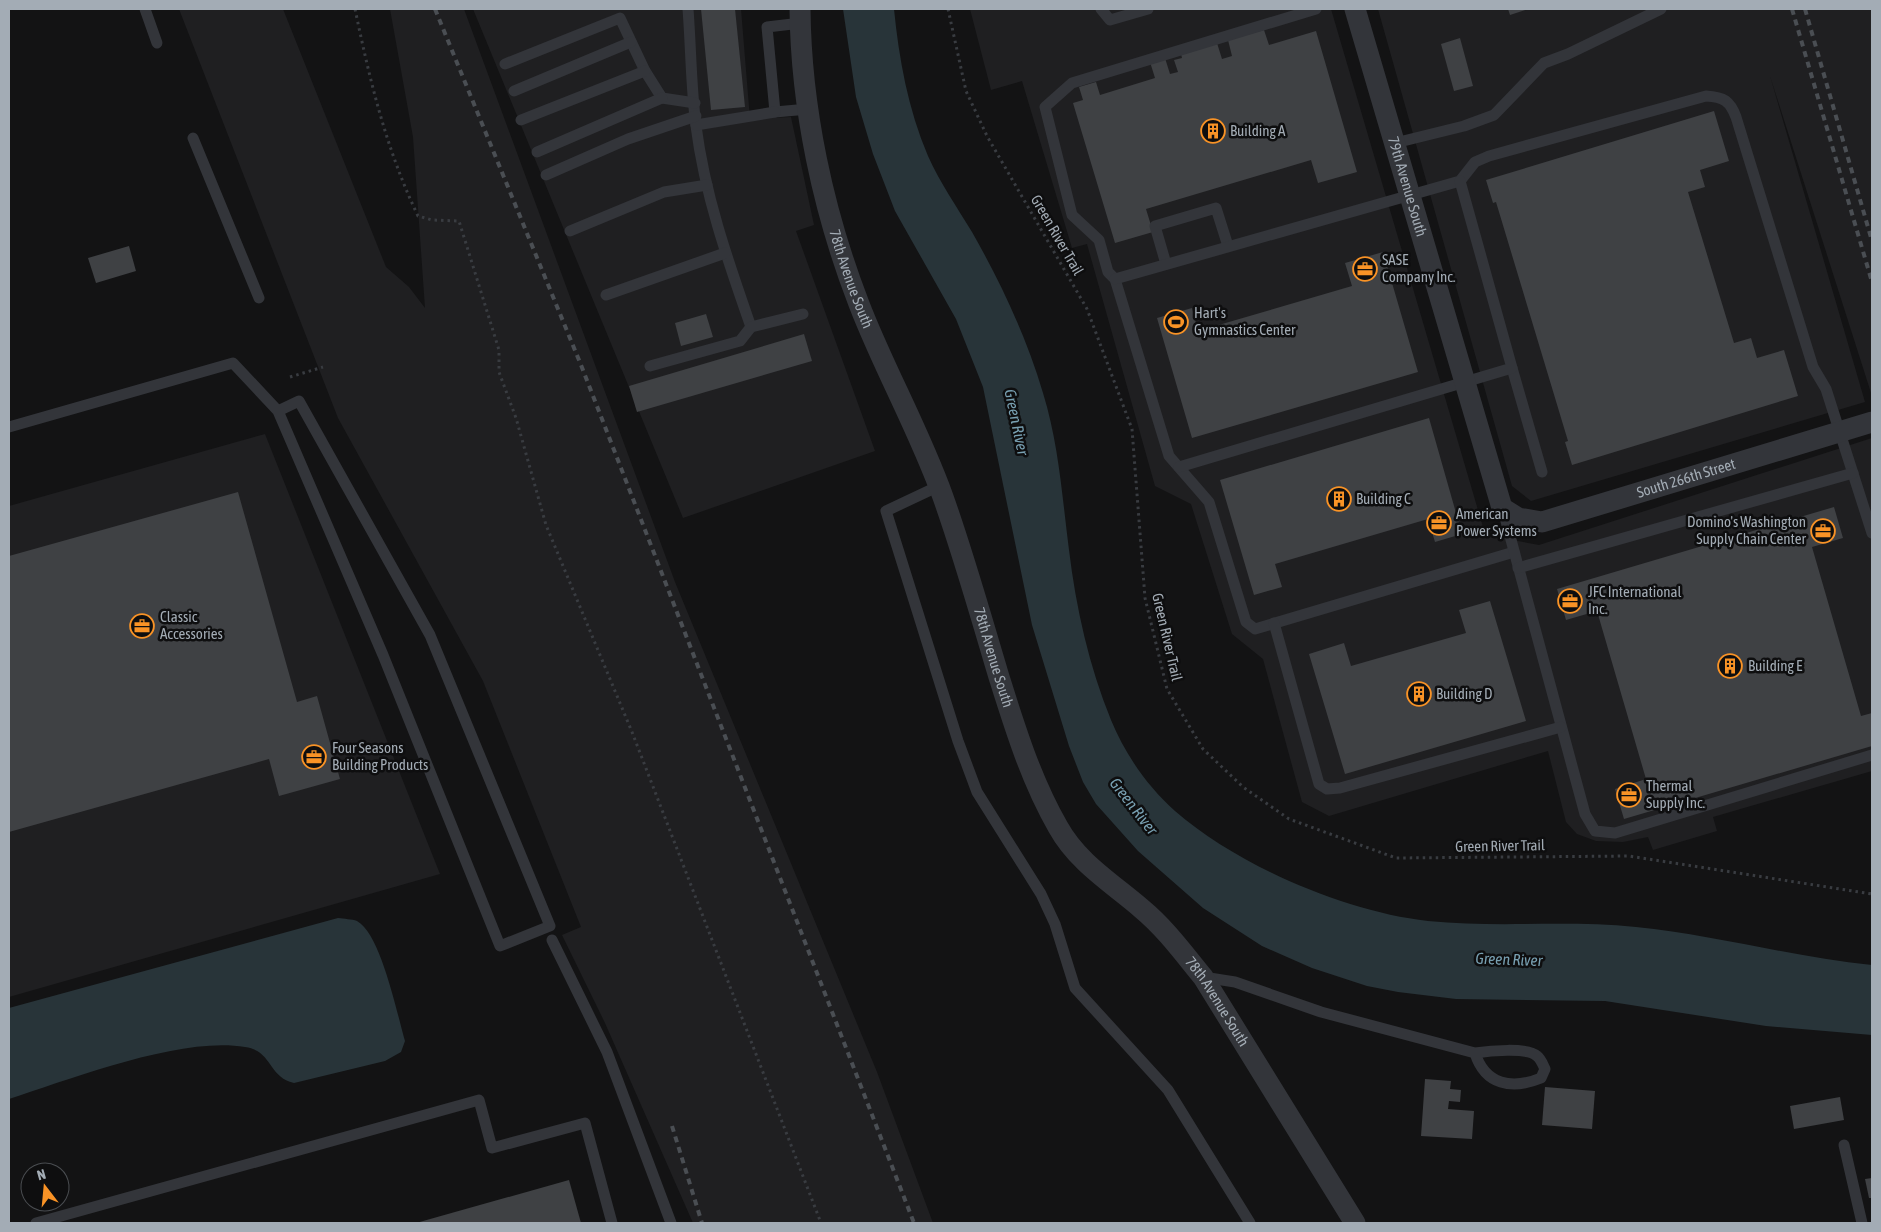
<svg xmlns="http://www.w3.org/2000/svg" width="1881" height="1232" font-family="'Asap Condensed',sans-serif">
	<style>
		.built { fill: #1f1f21 }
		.water { fill: #283439 }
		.building { fill: #3f4144 }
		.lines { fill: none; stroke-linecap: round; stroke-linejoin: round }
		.path { stroke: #393c41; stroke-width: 3; stroke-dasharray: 2.5 4; stroke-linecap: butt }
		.lane { stroke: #33353a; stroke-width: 11 }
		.street { stroke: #33353a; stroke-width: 21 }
		.rail { stroke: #4a4e53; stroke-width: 4; stroke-dasharray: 6 5; stroke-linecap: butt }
		.labels { text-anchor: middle; stroke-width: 5; stroke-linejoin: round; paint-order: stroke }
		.poi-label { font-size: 15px; fill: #a3acb5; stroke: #0e0e0f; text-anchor: start }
		.street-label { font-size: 15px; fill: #a3acb5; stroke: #0e0e0f }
		.water-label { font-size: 16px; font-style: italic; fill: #78a0b2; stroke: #0e0e0f }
	</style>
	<rect width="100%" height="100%" fill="#131314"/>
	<g class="built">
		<path d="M179,9h104l103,258 23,20 16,21 -12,-171 -23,-128h74l211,573 202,490 56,151h-240l-88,-200 -43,-88 19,-8 -98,-246 -145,-263z"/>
		<path d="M473,9h268l9,110 41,-2 23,108 -18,6 79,220 -192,67z"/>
		<path d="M970,9h361l152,518 35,14 21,4 333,-107v333l-159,46 4,14 -64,19 -5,-13 -25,5 -27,-1 -19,-7 -11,-12 -18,-71 -219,65 -27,-14 -39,-143 -31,-25 -41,-130 -36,-18 -68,-242 -15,4 -50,-167 -31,9z"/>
		<path d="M1378,9h494v387l-102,-320 95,326 -334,99 -19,-15z"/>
		<path d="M265,434l175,440 -431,123v-491z"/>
	</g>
	<g class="water">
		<path d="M843,9h51c5,50 14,100 34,147 12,27 29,51 44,76 29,51 54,104 71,161 16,52 19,103 26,157 7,58 20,116 42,170 14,34 36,66 64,91 63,55 171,101 253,110 69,7 138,-1 208,6 79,8 157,30 236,38v70l-106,-9 -161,-25 -149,-2 -58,-7 -31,-6 -55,-18 -50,-22 -59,-38 -65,-57 -42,-47 -13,-22 -14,-36 -37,-121 -49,-238 -27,-68 -61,-108 -22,-57 -17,-57z"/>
		<path d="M338,918c6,1 14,1 19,3 24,13 40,93 48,120l-4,11 -16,9 -91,22c-27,-7 -21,-32 -49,-36 -64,-11 -174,32 -236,52v-91z"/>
	</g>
	<g class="building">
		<path d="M701,9h34l10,98 -34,3z"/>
		<path d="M1508,9h20l-18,6z"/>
		<path d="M1264,30l5,15 47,-14 41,141 -39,11 -7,-23 -165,49 7,23 -38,11 -42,-140 10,-3 -4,-13 17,-5 4,13 55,-17 -5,-16 15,-4 5,16 8,-2 -4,-12 8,-2 -1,-4 36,-11 5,16 10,-3 -4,-16z"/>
		<path d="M1460,38l13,48 -19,5 -13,-47z"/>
		<path d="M1714,111l15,50 -29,9 5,17 -17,5 46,151 17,-5 6,20 27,-8 14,46 -226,69 -7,-23 3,-1 -72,-239 -3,1 -7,-23z"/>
		<path d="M129,246l7,25 -40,12 -8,-25z"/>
		<path d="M1383,252l35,120 -226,66 -35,-120 35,-10 6,23 154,-45 -7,-23z"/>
		<path d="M706,314l7,23 -32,9 -6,-23z"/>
		<path d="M804,334l8,27 -175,51 -8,-26z"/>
		<path d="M1429,418l33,116 -27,8 -7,-23 -153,45 7,23 -28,8 -34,-115z"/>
		<path d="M238,492l59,210 20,-6 23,83 -61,17 -10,-37 -260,73v-276z"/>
		<path d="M1834,507l9,31 -31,9 49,169 11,-3v33l-248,73 -9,-30 31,-10 -49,-168 -31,9 -9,-31z"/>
		<path d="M1490,601l36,120 -181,53 -36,-120 35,-11 7,23 115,-33 -7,-23z"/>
		<path d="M1425,1079l26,2 -1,8 11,1 -1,12 -11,-1 -1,8 26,2 -2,28 -51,-3z"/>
		<path d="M1545,1087l50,4 -3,38 -50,-4z"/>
		<path d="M1840,1097l4,23 -50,9 -4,-23z"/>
		<path d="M1872,1178v20h-3l-4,-19z"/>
		<path d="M569,1180l12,43h-165z"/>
	</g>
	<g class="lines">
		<g class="path">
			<path d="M355,9c15,72 31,140 63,207l14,4 27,1 40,129v22l17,46 30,107 86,207 189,491"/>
			<path d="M948,9l18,82 21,45 100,173 45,120 13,169 22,91 36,60 40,38 46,32 107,39 233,-2 243,38"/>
			<path d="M290,377l33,-10"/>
		</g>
		<g class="lane">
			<path d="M145,9l12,34"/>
			<path d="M688,9c3,39 3,79 8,117 9,70 32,135 55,201"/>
			<path d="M1101,9l9,11 38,-11"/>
			<path d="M1316,9l-244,74 -27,24 27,108 27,25 9,32 7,7 54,177 40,46 37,120 9,7 259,-77"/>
			<path d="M801,23l-34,4 8,85 33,-3"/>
			<path d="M505,64l115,-46 25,53 17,27 33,5"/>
			<path d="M514,91l117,-49"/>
			<path d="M521,120l124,-49"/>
			<path d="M696,125l79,-13"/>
			<path d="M193,138l66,160"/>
			<path d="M1395,143l69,-17 30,-11 50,-52 24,-9 93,-45"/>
			<path d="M537,152l125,-54"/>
			<path d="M546,175l82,-36 68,-23"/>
			<path d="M570,231l94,-39 43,-7"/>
			<path d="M1166,264l-11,-38 61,-18 12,38"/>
			<path d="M1115,279l345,-98 15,-19 14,-6 217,-60c18,1 24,5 30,21l77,250 13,22 46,144"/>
			<path d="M606,295l119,-42"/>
			<path d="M650,366l90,-25 11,-14 52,-13"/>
			<path d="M1512,368l30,104"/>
			<path d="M9,427l224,-64 45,48 105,244 117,291 50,-20 -120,-291 -131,-234 -21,10"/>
			<path d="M1179,467l333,-99 -52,-187"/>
			<path d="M939,486l-53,25 72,230 19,51 64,102 14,30 20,64 93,102 82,133"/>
			<path d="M1503,510l82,304 10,17 20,2 257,-78"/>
			<path d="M1518,568l335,-95"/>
			<path d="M1274,623l45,161 8,5 13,-1 221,-61"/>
			<path d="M552,940l55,112 64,171"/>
			<path d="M1203,977l32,5 86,30 154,41c13,-2 53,-6 62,3 4,3 6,9 8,13l-4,9c-29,12 -56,7 -66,-25"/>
			<path d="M1844,1145l18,78"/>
			<path d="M36,1223l443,-123 13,48 93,-25 27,100"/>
		</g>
		<g class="street">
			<path id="s1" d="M800,9c1,99 23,202 59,295 25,65 60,126 84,193 21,59 38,120 56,180 16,51 32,103 59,150 20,36 54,56 84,82 24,20 42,45 61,68l152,246"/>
			<path id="s2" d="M1355,9l147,499 16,10 24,4 330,-100"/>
		</g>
		<g class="rail">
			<path d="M435,9l146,356 333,858"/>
			<path d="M1792,9l80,273"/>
			<path d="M1805,9l67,232"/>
			<path d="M672,1126l30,97"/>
		</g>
	</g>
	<defs>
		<g id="building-ring" transform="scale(1.25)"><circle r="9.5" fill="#0e0e0f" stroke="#f99326" stroke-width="1.5"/><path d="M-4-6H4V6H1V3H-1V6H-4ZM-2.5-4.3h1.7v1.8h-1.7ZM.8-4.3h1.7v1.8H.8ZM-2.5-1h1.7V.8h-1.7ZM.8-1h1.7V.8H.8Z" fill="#f99326"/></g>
		<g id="office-ring" transform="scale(1.25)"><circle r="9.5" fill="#0e0e0f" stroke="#f99326" stroke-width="1.5"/><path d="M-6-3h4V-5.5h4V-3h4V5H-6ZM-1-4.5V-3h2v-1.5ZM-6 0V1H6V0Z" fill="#f99326"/></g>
		<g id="stadium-ring" transform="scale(1.25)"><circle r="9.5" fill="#0e0e0f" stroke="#f99326" stroke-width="1.5"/><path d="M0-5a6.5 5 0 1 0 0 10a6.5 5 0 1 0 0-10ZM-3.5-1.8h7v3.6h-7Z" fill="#f99326"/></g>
	</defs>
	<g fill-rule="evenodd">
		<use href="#building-ring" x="1213" y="131"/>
		<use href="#office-ring" x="1365" y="269"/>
		<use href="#stadium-ring" x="1176" y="322"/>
		<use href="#building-ring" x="1339" y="499"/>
		<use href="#office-ring" x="1439" y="523"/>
		<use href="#office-ring" x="1823" y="531"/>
		<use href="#office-ring" x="1570" y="601"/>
		<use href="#office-ring" x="142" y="626"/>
		<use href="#building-ring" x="1730" y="666"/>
		<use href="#building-ring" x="1419" y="694"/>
		<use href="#office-ring" x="314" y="757"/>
		<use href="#office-ring" x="1629" y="795"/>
	</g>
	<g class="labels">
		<g class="poi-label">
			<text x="1230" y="136">Building A</text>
			<text x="1382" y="265">SASE<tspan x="1382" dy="17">Company Inc.</tspan></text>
			<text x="1194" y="318">Hart's<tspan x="1194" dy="17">Gymnastics Center</tspan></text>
			<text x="1356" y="504">Building C</text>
			<text x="1456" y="519">American<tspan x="1456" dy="17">Power Systems</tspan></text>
			<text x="1806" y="527" text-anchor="end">Domino's Washington<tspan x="1806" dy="17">Supply Chain Center</tspan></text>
			<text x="1588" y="597">JFC International<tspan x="1588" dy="17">Inc.</tspan></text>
			<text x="160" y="622">Classic<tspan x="160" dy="17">Accessories</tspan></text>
			<text x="1748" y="671">Building E</text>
			<text x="1436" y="699">Building D</text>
			<text x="332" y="753">Four Seasons<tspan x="332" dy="17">Building Products</tspan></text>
			<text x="1646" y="791">Thermal<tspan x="1646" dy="17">Supply Inc.</tspan></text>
		</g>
		<g class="street-label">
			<text dy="5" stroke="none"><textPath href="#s2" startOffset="185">79th Avenue South</textPath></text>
			<text transform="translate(1057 235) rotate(60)" y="5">Green River Trail</text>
			<text dy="5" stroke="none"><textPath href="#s1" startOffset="276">78th Avenue South</textPath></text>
			<text dy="5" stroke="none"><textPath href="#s2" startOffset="714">South 266th Street</textPath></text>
			<text transform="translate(1167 637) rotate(77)" y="5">Green River Trail</text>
			<text dy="5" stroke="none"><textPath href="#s1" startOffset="681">78th Avenue South</textPath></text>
			<text transform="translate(1500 846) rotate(-1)" y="5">Green River Trail</text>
			<text dy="5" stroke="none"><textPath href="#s1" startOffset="1101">78th Avenue South</textPath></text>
		</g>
		<g class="water-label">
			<text transform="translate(1017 422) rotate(78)" y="6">Green River</text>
			<text transform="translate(1134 806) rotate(52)" y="6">Green River</text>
			<text transform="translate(1509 959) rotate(2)" y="6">Green River</text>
		</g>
	</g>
	<rect width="1881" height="1232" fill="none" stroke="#a3acb5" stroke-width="20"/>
	<g transform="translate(45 1187) rotate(344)"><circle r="24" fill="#0e0e0f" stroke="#4a4d51"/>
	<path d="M0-4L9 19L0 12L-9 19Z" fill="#f99326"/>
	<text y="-8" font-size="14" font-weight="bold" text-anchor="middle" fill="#a3acb5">N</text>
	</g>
</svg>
